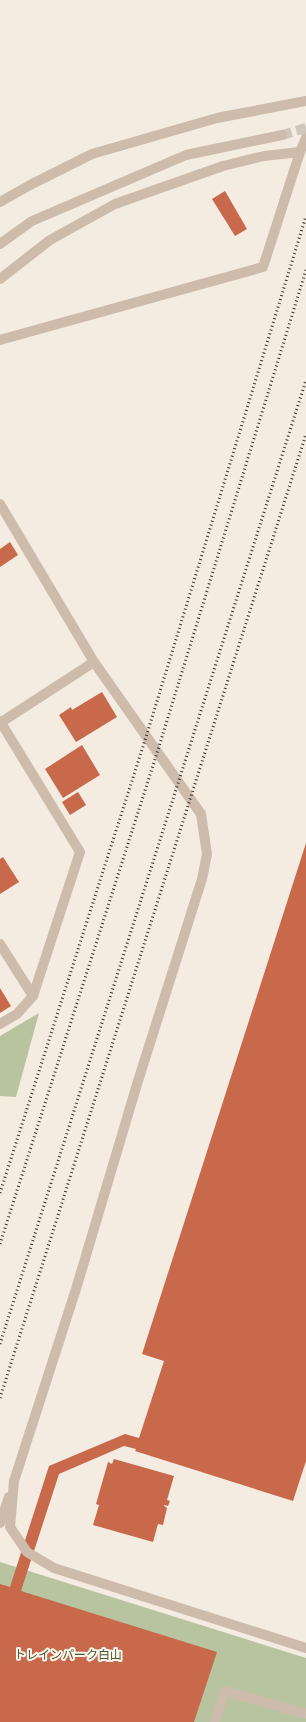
<svg xmlns="http://www.w3.org/2000/svg" width="306" height="1722" font-family="'Work Sans','Noto Sans JP',sans-serif">
	<style>
		.green { fill: #b8c4a0 }
		.building { fill: #c8694b }
		.lines { fill: none; stroke-linecap: round; stroke-linejoin: round }
		.minor-tunnel { stroke: #cfc6bd; stroke-width: 10; stroke-dasharray: 10 5; stroke-linecap: butt }
		.minor { stroke: #cdbbac; stroke-width: 10 }
		.rail { stroke: #3b302b; stroke-width: 3; stroke-dasharray: 1 3; stroke-linecap: butt }
		.labels { text-anchor: middle; stroke-width: 4; stroke-linejoin: round; paint-order: stroke }
		.park-label { font-size: 12px; fill: #4a5a2e; stroke: #fbf5ee }
	</style>
	<rect width="100%" height="100%" fill="#f4ebe1"/>
	<g class="green">
		<path d="M39,1013l-23,84 -16,-1v-60z"/>
		<path d="M0,1562l306,96v64h-306z"/>
	</g>
	<g class="building">
		<path d="M225,191l22,38 -12,7 -23,-37z"/>
		<path d="M10,542l8,13 -18,12v-18z"/>
		<path d="M102,692l15,25 -41,25 -17,-27 12,-8 1,3z"/>
		<path d="M82,745l18,30 -37,23 -18,-29z"/>
		<path d="M78,792l8,13 -16,10 -8,-13z"/>
		<path d="M306,843v618l-13,40 -158,-50 1,-2 -12,-3 -65,28 -38,117 196,61 -23,70h-194v-138l10,3 39,-121 76,-32 14,4 25,-77 -22,-7z"/>
		<path d="M3,857l16,25 -19,12v-35z"/>
		<path d="M0,988l11,18 -11,7z"/>
		<path d="M114,1459l60,17 -7,24 3,1 -2,5 -4,-1v1l3,2 -4,17 -5,-1 -5,18 -60,-17 6,-20 -3,-1 12,-42 4,2z"/>
	</g>
	<g class="lines">
		<path class="minor-tunnel" d="M282,135l24,-7"/>
		<g class="minor">
			<path d="M300,152l6,-14"/>
			<path d="M0,202l30,-17 62,-31 125,-36 89,-17"/>
			<path d="M0,244l32,-23 154,-66 96,-20"/>
			<path d="M0,279l50,-39 65,-36 108,-38 41,-10 36,-4 -37,115 -263,73"/>
			<path d="M0,504l94,158 107,152 6,40 -5,25 -64,202 -62,208 -62,192 -4,46 17,25 27,16 252,80"/>
			<path d="M0,721l80,131 -47,144 -16,18 -17,10"/>
			<path d="M0,723l94,-61"/>
			<path d="M0,944l33,52"/>
			<path d="M0,1523l9,-26"/>
			<path d="M215,1722l10,-31 81,23"/>
		</g>
		<g class="rail">
			<path d="M0,1193l146,-456 160,-521"/>
			<path d="M0,1244l157,-491 149,-483"/>
			<path d="M0,1344l306,-964"/>
			<path d="M0,1398l306,-964"/>
		</g>
	</g>
	<g class="labels">
		<g class="park-label">
			<text x="68" y="1659">トレインパーク白山</text>
		</g>
	</g>
</svg>
